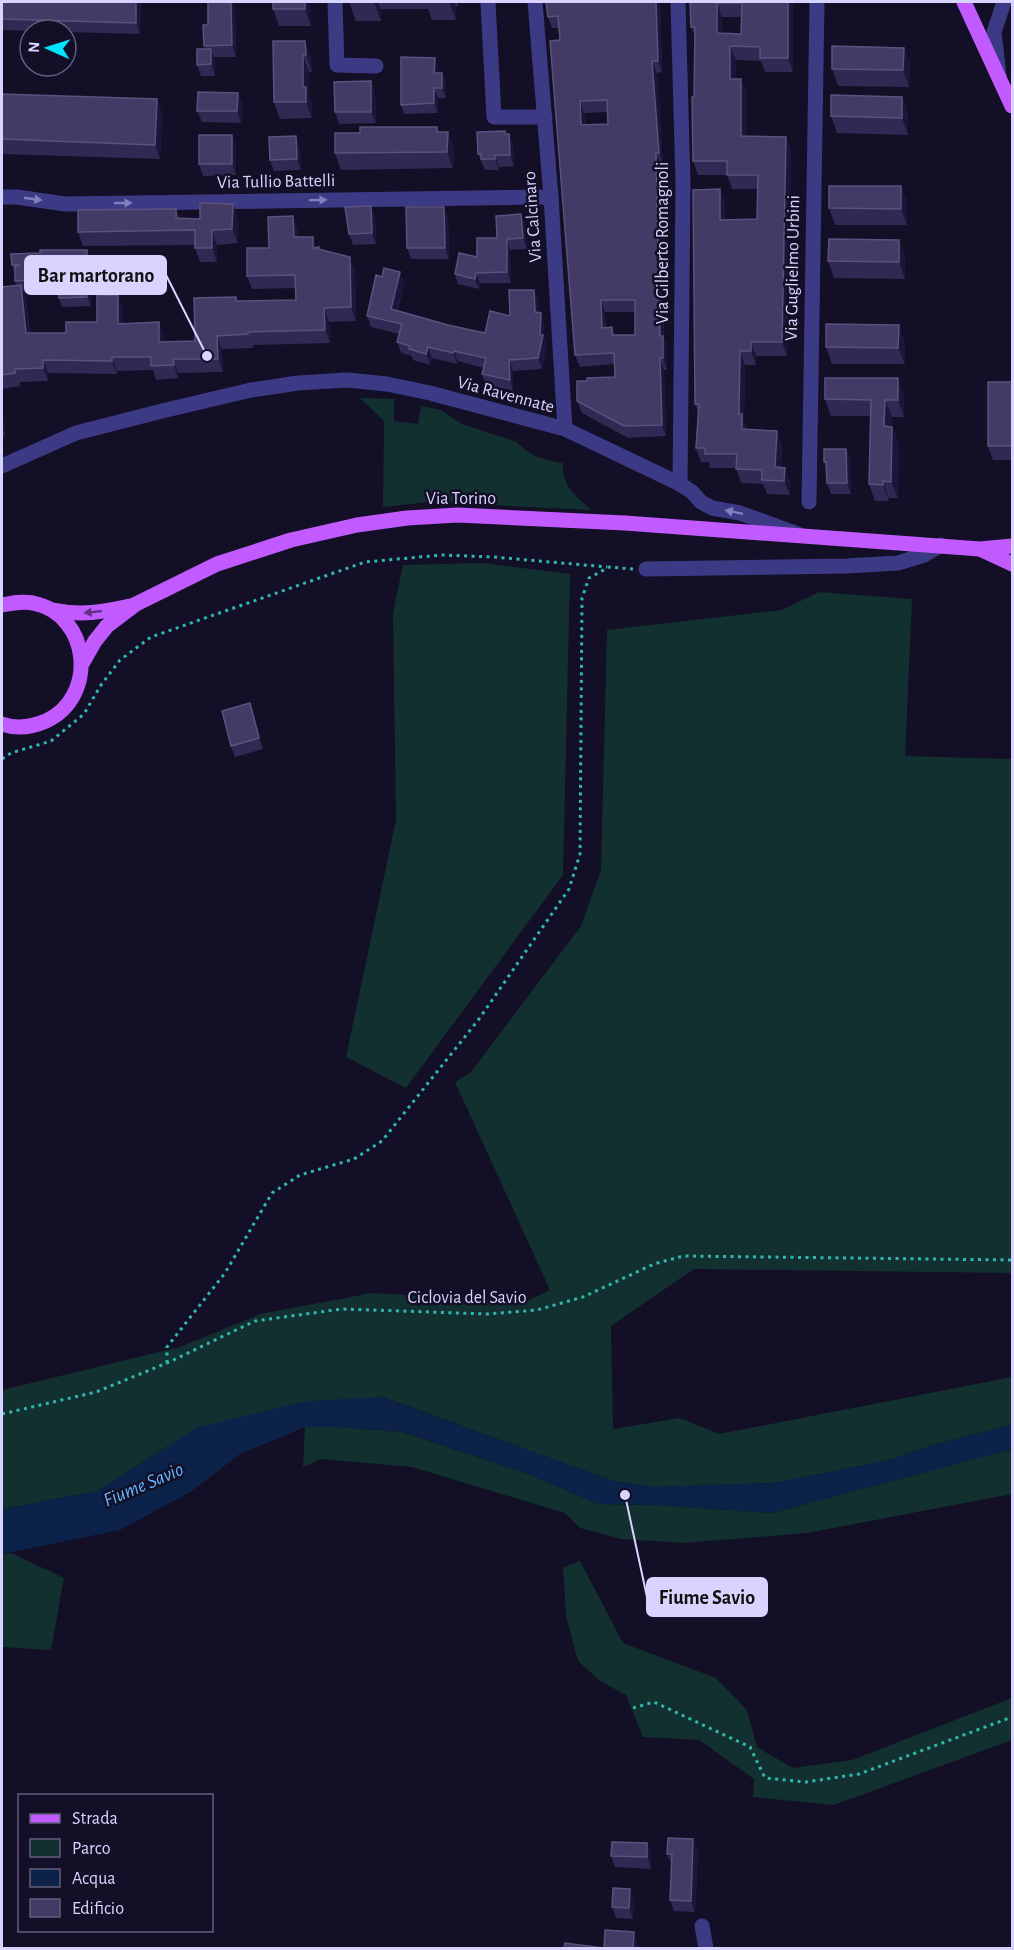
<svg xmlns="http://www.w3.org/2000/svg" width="1014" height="1950" font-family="'Alegreya Sans',sans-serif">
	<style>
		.green { fill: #12302f }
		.water { fill: #0c2248 }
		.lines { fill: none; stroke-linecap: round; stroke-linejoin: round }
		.path { stroke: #2fb8b0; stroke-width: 3; stroke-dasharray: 3 4.5; stroke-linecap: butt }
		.minor { stroke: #3d3a85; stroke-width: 15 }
		.major { stroke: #c25bff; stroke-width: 15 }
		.wall { fill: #312854; fill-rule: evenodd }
		.shaded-wall { fill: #1d163a }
		.building { fill: #433a66; stroke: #5a527e; stroke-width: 1.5; fill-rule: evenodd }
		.oneway { fill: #837fbc }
		.oneway2 { fill: #623188 }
		.labels { text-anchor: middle; stroke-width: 5; stroke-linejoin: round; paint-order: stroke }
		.street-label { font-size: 18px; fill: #d9d4ff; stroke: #130f26 }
		.water-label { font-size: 20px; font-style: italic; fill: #62b6ff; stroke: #130f26 }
		.leader { fill: none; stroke: #d9d4ff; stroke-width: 2 }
		.callout-dot { fill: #d9d4ff; stroke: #130f26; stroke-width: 2 }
		.callout { fill: #d9d4ff; stroke: #d9d4ff; stroke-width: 2 }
		.callout-label { font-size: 20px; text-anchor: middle; font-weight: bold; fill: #111 }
	</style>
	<rect width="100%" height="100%" fill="#130f26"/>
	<g class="green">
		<path d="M360,398l34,1v22l24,3 3,-18 20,4 21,14 55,18c13,15 28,18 46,21 -2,22 14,35 29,47l-163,-8 -46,5 1,-86z"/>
		<path d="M483,563l87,11 -7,301 -157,213 -60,-31 50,-237 -3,-207 10,-48z"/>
		<path d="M819,592l93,7 -7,157 107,3v514l-318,-4 -83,57 2,103 67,-11 39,16 293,-57v48l-79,20 -43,15 -116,23 -120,4 -41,-6 -230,-84 -185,30 -100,64 -96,18v-119l178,-43 80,-33 112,-21 153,9 25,-12 -95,-208 16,-10 110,-146 20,-56 6,-240 175,-20z"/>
		<path d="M305,1427h33l65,5 131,44 64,28 60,1 114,8 240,-64v45l-205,39 -124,10 -62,-4 -41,-11 -15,-15 -153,-46 -91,-8 -18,8z"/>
		<path d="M11,1553l53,25 -13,72 -49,-3v-93z"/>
		<path d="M580,1561l43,82 93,35 31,32 10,37 36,21 59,-8 160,-62v42l-178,65 -81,-8 1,-18 -55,-39 -56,-3 -17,-42 -26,-14 -22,-20 -12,-45 -3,-48z"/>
	</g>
	<path class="water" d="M382,1397l231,84 41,6 120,-4 116,-23 43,-15 79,-20v24l-240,64 -114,-8 -60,-1 -64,-28 -130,-44 -66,-5h-33l-65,27 -48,37 -72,39 -118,24v-45l96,-18 100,-64 110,-26z"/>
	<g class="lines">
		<g class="path">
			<path d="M2,759l9,-6 40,-12 33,-27 17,-29 19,-25 31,-23 214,-75 77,-7 52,2 113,10"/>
			<path d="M167,1363v-16l58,-74 47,-80 28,-18 54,-16 28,-18 97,-122 90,-130 11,-35 2,-256 7,-20 20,-11 24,2"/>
			<path d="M2,1414l94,-22 71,-29 88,-42 87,-12 146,5 49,-4 46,-13 71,-33 29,-8 329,4"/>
			<path d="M633,1708l21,-6 96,45 15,31 41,4 53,-8 153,-57"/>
		</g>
		<g class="minor">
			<path d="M335,2l2,63 39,1"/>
			<path d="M488,2l6,115h51"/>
			<path d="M535,2l16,195 14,232"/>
			<path d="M678,2l5,181 -3,301"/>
			<path d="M999,76l-5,-44 10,-30"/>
			<path d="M2,197h15l48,7 486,-7"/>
			<path d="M2,466l74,-33 86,-22 89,-21 47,-7 49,-3 40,4 43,9 135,36 115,55 12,8 9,10 11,6 28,5 58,21"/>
			<path d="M809,502l8,-500"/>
			<path d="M646,569l201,-3 51,-3 26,-8 17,-10"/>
			<path d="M702,1926l4,22"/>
		</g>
		<g class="major">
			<path d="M964,2l48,104"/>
			<path d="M982,550l30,14"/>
			<path d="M2,605c10,-2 20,-4 31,-2 58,12 65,94 13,118 -14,6 -30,8 -44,3"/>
			<path d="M53,610c29,6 49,2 77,-4"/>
			<path d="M83,662l12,-21 12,-15 29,-22 81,-40 74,-24 66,-15 50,-7 51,-3 167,8 355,26 32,-3"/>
		</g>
	</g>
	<g class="wall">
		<path d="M2,2h139l-1,32 -74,-2v-2h-36v1l-28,-1z"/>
		<path d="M208,2h25l2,7 1,48h-22l1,3v16h-14l-4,-11 8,-16 -1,-3 4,-21z"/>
		<path d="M273,2h35l3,9v15h-32l-6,-17z"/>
		<path d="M349,2h109v4h-2v14h-24l-4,-11h-47v12h-25z"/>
		<path d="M660,2l2,70 -5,1 6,91h-3l4,175 3,8v23h-3l2,66 -38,2 -46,-25 -5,-12 10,-20 28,-4 -1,-13 -34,3 -5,-12 -16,-327h-7l-4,-11zM607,112l1,12 -23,1 -1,-12zM605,312h30v23h-20l-3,-8 -6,1z"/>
		<path d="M690,2h103v70h-28l-4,-11 -25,-1v19h5l5,14v43l40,1 5,14 -4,205h-31v9h-11l-1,55 3,9 35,16 -1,23 9,14v13l-23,-1 -4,-10 -22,-1 -5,-15h-26l-1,-6h-8l-5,-14 2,-35 -3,-9 30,-201v17l32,-1 1,-30h-26l-5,-14h-29l-5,-14 2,-124 -4,-10zM722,17h19v17l-19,-1z"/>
		<path d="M305,41l6,17 1,14h-3v23l3,9v14l-32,1 -6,-17z"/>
		<path d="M904,48l6,16 -1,23 -71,-1 -6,-17z"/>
		<path d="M438,67v6h4l4,9v16h-8v15l-34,1 -3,-9z"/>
		<path d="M371,81l4,12 1,30 -37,1 -4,-12z"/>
		<path d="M238,93l4,11 -1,19 -39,-1 -5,-11z"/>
		<path d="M2,94l155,5 5,15 -2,45 -158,-5z"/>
		<path d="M902,97l6,17v21l-71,-2 -6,-17z"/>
		<path d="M448,132l6,17 -1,19 -112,2 -6,-17z"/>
		<path d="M506,134h3l4,11 1,21 -15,1v3h-14l-7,-16z"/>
		<path d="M232,135l4,11v29l-33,1 -4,-12z"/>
		<path d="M300,148l1,22 -27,1 -4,-11z"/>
		<path d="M901,186l6,17v22h-72l-6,-17z"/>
		<path d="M371,206l4,11 1,27 -23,1 -4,-11z"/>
		<path d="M176,209l3,9h59v25l-21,2v17h-17l-5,-14v-3l-112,1 -5,-14z"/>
		<path d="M521,214l4,10 2,25 -17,1 1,33h-31l-1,6 -21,-5 -3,-10 22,-17z"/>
		<path d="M448,218l1,41h-38l-4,-11z"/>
		<path d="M298,229v8l57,34 1,50 -27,1 1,21 -77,2v3l-31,1 1,23 -45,1v5l-22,2 -3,-10 -36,1v3l-69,-1v8l-28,1v4l-18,3v-102l15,-1 -2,-5v-7l-3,-9 75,-15 3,9 1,47 -29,1 -3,-9 -1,-25 -22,1 1,15 -14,1 3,9 4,34h36l31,-11 26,-14v16l36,-2 5,14v6l31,-1 41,-44 2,4 58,-1 -1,-12 -43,1 -5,-13 22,-28z"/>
		<path d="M899,240l6,17v22l-71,-1 -6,-17z"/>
		<path d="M404,283l-6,27 50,15 37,8 25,-17 24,-26 4,10 1,13h2l3,11v13l3,9 -5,23 -29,2v20l-27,-6 -4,-11 2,-6 -26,-7 -1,3 -25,-6 -2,7 -17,-5 -1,-4 -11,-3 -4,-11 2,-8 -28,-7 -4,-11z"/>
		<path d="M905,341v23h-73l-6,-17z"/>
		<path d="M1012,382v78h-19l-5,-14z"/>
		<path d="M904,395v22h-12l-1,10 8,16 -1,55h-9v3h-14l-6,-17 1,-68h-39l-6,-17z"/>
		<path d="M2,407l3,29 -3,1z"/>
		<path d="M846,449l4,11 1,34h-20l-4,-11v-15l-3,-6z"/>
		<path d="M254,715l9,34 -28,8 -4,-11z"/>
		<path d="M693,1839l5,11 -3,62 -21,-1 -4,-11 2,-35 -5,-11z"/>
		<path d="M647,1843l4,11v15l-36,-2 -4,-11z"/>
		<path d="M634,1900l-1,19 -17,-1 -4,-11z"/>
	</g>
	<g class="shaded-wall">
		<path d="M136,2h5l-1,32 -4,-11z"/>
		<path d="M231,2h2l2,7 1,48 -4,-12z"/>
		<path d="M304,2h4l3,9v15l-6,-17z"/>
		<path d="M374,2h4l3,7v12z"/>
		<path d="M449,2h5l2,4v14z"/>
		<path d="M656,2h4l2,70 -4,-11z"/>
		<path d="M788,2h5v70l-5,-14z"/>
		<path d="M717,3l5,14v30l-5,-14z"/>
		<path d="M305,41l6,17 1,14 -6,-17z"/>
		<path d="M730,46l6,14v33l-6,-14z"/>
		<path d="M904,48l6,16 -1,23 -6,-17z"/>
		<path d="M211,49l4,11v16l-4,-12z"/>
		<path d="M303,55l6,17v23l3,9v14l-6,-16 -3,-15z"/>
		<path d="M435,58l3,9v15l-4,-9z"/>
		<path d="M652,61l5,12 6,91 -4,-11z"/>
		<path d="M442,73l4,9v16l-4,-10z"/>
		<path d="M741,79l5,14v57l-5,-14z"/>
		<path d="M371,81l4,12 1,30 -5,-11z"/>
		<path d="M434,88l4,10v15l-4,-10z"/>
		<path d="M238,93l4,11 -1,19 -4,-12z"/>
		<path d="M902,97l6,17v21l-6,-17z"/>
		<path d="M157,99l5,15 -2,45 -5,-14z"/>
		<path d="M580,101l4,12 1,24 -4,-12z"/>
		<path d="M448,132l6,17 -1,19 -6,-16z"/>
		<path d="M509,134l4,11 1,21 -4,-11z"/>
		<path d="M232,135l4,11v29l-4,-11z"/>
		<path d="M296,136l4,12 1,22 -4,-11z"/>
		<path d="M786,137l5,14 -4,205 -5,-14z"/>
		<path d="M656,153l4,11 4,175 3,8v23l-4,-12 -3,-22z"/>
		<path d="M495,155l4,12v3l-4,-11z"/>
		<path d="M901,186l6,17v22l-6,-16z"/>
		<path d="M720,189l5,14 1,31 -6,-14z"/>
		<path d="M233,204l5,14v25l-6,-14z"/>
		<path d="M371,206l4,11 1,27 -4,-11z"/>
		<path d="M444,207l4,11 1,41 -4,-11z"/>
		<path d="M521,214l4,10 2,25 -4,-11z"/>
		<path d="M293,216l5,13 1,21 -5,-13z"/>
		<path d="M212,230l5,15v17l-5,-14z"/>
		<path d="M313,237l4,13 -4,-2z"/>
		<path d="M507,239l3,11 1,33 -4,-11z"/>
		<path d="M899,240l6,17v22l-6,-17z"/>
		<path d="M87,250l3,9 1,47 -4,-9z"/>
		<path d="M350,257l5,14 1,50 -5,-14z"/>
		<path d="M33,264l3,10 1,15 -3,-9z"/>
		<path d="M400,272l4,11 -9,37 -4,-11z"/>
		<path d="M476,273l4,10 -1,6 -4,-10z"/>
		<path d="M21,285l5,14 5,48 -5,-14z"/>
		<path d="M534,290l4,10 1,23 -4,-11z"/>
		<path d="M118,295l5,13v30l-5,-14z"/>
		<path d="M601,300l4,12 1,27 -4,-11z"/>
		<path d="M324,308l5,14 1,21 -5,-13z"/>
		<path d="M541,313l3,11v13l3,9 -5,23 -4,-11z"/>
		<path d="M159,322l5,14v19l-5,-13z"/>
		<path d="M899,325l6,16v23l-7,-16z"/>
		<path d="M217,336l5,13 1,23 -5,-13z"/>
		<path d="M751,342l5,14v9l-5,-14z"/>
		<path d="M428,347l4,11 -2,7 -4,-11z"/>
		<path d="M454,351l4,10 -1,3 -4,-11z"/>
		<path d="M740,351l5,14 -1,55 3,8v15l-5,-14 -3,-15z"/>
		<path d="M112,357l5,14v3l-5,-13z"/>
		<path d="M660,358l4,12 2,66 -4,-11z"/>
		<path d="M173,359l5,14v5l-4,-13z"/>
		<path d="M43,360l5,13v8l-5,-13z"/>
		<path d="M509,360l4,11v20l-3,-11z"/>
		<path d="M898,378l6,17v22l-6,-17z"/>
		<path d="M885,400l7,17 -2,26 -6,-17z"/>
		<path d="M2,407l3,29 -3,-9z"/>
		<path d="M892,427l7,16 -1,55 -7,-16z"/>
		<path d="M777,431l5,14 -2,36 -5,-14z"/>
		<path d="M846,449l4,11 1,34 -4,-11z"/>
		<path d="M785,468l5,14v13l-6,-14z"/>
		<path d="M883,481l6,17v3l-6,-16z"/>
		<path d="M250,703l4,12 9,34 -4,-11z"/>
		<path d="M693,1839l5,11 -3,62 -4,-11z"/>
		<path d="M647,1843l4,11v15l-4,-12z"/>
		<path d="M630,1889l4,11 -1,19 -4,-11z"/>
		<path d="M634,1932l5,15v1h-6z"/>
	</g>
	<g class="building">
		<path d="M2,2h134v21l-134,-4z"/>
		<path d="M208,2h23l1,43 -28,1 -1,-21h5z"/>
		<rect x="273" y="2" width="32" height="7"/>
		<path d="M546,2h110l2,59h-6l7,92h-3l4,183h3v22h-3l2,67 -38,1 -47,-25v-20h10v-3l28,-1 -1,-24 -39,2 -25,-314 10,-1 -2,-24 -10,1zM607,100l1,24 -27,1 -1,-24zM601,300h34v35h-23v-8l-10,1z"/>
		<path d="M690,2h98v56h-28v-11l-30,-1v33h11v57l45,1 -4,205h-31v9h-11l-1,63h3v15l35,2 -2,36 10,1 -1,13 -22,-1v-10l-26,-1 1,-15h-32v-6h-9l3,-44h-4l-2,-214 27,-1v31l37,-1 1,-44h-31v-14h-34l-1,-64h2l1,-70h-4zM717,3h25l-1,31 -24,-1z"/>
		<path d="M273,41h32l1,14h-3v32h3v15h-32z"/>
		<path d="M832,46l72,2 -1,22 -71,-1z"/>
		<path d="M197,49h14v15l-14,1z"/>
		<path d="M401,57l34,1 -1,15h8v15h-8v15l-33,2z"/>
		<path d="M371,81v31h-36l-1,-30z"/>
		<path d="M198,92l40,1 -1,18h-40z"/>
		<path d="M2,94l155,5 -2,46 -153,-6z"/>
		<path d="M831,95l71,2v21l-71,-2z"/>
		<path d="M360,127h77v5h11l-1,20 -112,1v-20h25z"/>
		<path d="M505,131v3h4l1,21h-15v4h-14v-5h-3l-1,-22z"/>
		<rect x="199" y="135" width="33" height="29"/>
		<path d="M296,136l1,23 -27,1 -1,-23z"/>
		<path d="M829,186h72v23l-72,-1z"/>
		<path d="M200,203l33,1 -1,25 -20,1v18h-17v-18l-117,2v-22l98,-1v9l24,1z"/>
		<path d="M371,206l1,27 -23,1 -4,-27z"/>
		<path d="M406,207h38l1,41h-38z"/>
		<path d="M521,214l2,24 -16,1v33l-31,1 -1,6 -20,-5 4,-21 18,4v-19h20l-1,-22z"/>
		<path d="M293,216l1,21h19v11l6,-1 -1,2 32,8 1,50 -27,1 1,22 -77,2v2l-31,2 1,23h-45l1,6 -23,1v-9h-39v4l-69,-1v8l-28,1v4l-13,2v-88l19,-2 5,48h40v-11h31v-27h21v29l41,-2v20l36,-1 -1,-43 42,-1v4l60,-1 -1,-25 -48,1v-28h22l-1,-31z"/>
		<path d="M829,239l70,1v22l-71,-1z"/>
		<path d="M40,250h47v47l-28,1 -1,-34h-25l1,16 -19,1v-15l5,-1h-8l-1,-11 29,-1z"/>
		<path d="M384,268l16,4 -9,37 57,16 37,8 5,-22 20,5 -1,-26h25l1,22 6,1 -1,22h3l-5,23 -29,2 1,20 -28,-6 4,-16 -32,-7 -1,2 -25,-6 -2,7 -17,-5 1,-3 -13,-4 5,-18 -35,-8 9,-41 6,2z"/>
		<path d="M826,324l73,1 -1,23 -72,-1z"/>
		<path d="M825,378h73v22h-13l-1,26 8,1 -1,55 -8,-1v4l-14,-1 2,-84 -46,-1z"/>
		<rect x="988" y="382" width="24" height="64"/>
		<path d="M824,449h22l1,34h-20l-1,-21h-2z"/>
		<path d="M250,703l9,35 -28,8 -9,-35z"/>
		<path d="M668,1838l25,1 -2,62 -21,-1 2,-46h-5z"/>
		<path d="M612,1842l35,1v14l-36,-1z"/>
		<path d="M613,1888l17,1 -1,19 -17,-1z"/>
		<path d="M605,1930l29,2 -1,16h-69l1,-5 39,5z"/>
	</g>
	<defs><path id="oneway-solid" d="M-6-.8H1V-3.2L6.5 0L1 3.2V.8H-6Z" transform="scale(1.5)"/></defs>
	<g class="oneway">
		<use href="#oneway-solid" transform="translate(33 199) rotate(8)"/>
		<use href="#oneway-solid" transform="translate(318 200) rotate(-1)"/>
		<use href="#oneway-solid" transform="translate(123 203) rotate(-1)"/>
		<use href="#oneway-solid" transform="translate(734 512) rotate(-168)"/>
	</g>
	<use class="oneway2" href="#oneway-solid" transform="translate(93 612) rotate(174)"/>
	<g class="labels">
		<g class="street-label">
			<text transform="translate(276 181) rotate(-1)" y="6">Via Tullio Battelli</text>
			<text transform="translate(532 217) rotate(-94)" y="6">Via Calcinaro</text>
			<text transform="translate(662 243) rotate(-90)" y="6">Via Gilberto Romagnoli</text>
			<text transform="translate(792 268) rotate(-89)" y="6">Via Guglielmo Urbini</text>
			<text transform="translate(506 394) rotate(15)" y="6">Via Ravennate</text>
			<text x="461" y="504">Via Torino</text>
			<text x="467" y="1303">Ciclovia del Savio</text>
		</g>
		<g class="water-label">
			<text transform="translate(143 1484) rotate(-23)" y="7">Fiume Savio</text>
		</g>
	</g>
	<path class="leader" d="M207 356L166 275M625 1495L647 1597"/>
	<g class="callout-dot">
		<circle cx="207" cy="356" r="6"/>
		<circle cx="625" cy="1495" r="6"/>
	</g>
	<g class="callout">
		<rect x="25" y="256" width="141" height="38" rx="6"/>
		<rect x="647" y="1578" width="120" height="38" rx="6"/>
	</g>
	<g class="callout-label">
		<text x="96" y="282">Bar martorano</text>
		<text x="707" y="1604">Fiume Savio</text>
	</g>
	<rect width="1014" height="1950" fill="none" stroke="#d9d4ff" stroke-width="6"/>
	<rect x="18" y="1794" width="195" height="138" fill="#130f26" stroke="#625e7d" stroke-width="1.5"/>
	<rect x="30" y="1814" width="30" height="9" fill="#c25bff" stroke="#625e7d" stroke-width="1.5"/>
	<text x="72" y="1824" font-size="18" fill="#d9d4ff">Strada</text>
	<rect x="30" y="1839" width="30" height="18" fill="#12302f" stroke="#625e7d" stroke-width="1.5"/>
	<text x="72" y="1854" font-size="18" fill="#d9d4ff">Parco</text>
	<rect x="30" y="1869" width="30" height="18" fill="#0c2248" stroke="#625e7d" stroke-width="1.5"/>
	<text x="72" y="1884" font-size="18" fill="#d9d4ff">Acqua</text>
	<rect x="30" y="1899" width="30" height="18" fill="#433a66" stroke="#625e7d" stroke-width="1.5"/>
	<text x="72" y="1914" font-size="18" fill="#d9d4ff">Edificio</text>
	<g transform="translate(48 48) rotate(273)"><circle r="28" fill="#130f26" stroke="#625e7d" stroke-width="1.5"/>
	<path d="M0-4.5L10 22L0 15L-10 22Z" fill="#00e5ff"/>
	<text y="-9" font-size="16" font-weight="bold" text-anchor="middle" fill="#d9d4ff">N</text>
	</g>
</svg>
